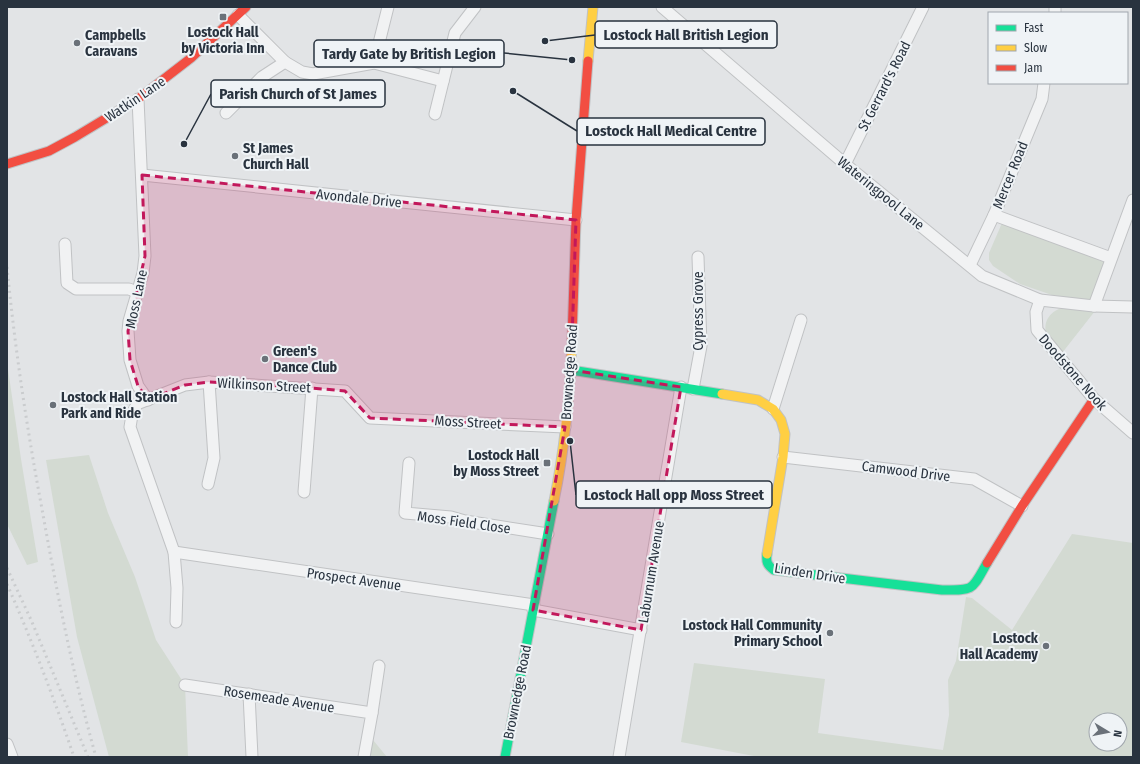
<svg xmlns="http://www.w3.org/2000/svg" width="1140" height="764" font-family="'Fira Sans Condensed',sans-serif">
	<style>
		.green { fill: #d3dad2; fill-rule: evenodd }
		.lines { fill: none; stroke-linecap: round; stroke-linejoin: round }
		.street-casing { stroke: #c0c2c4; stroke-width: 13 }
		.fast-casing { stroke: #c0c2c4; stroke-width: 11 }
		.slow-casing { stroke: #c0c2c4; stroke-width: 11 }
		.jam-casing { stroke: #c0c2c4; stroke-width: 11 }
		.street { stroke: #f1f2f3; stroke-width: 11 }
		.fast { stroke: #16e098; stroke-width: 9 }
		.slow { stroke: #ffcf43; stroke-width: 9 }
		.jam { stroke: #f24e42; stroke-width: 9 }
		.rail { stroke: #caccce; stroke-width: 3; stroke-dasharray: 2 4; stroke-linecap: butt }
		.marked { fill: #c2185b; fill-opacity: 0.2; stroke: #c2185b; stroke-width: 3; stroke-dasharray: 8 5; stroke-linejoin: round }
		.poi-dot { fill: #6a7179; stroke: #eff3f6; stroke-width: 1.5 }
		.labels { text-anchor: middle; stroke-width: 4; stroke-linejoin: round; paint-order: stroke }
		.poi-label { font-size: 14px; font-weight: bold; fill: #29333f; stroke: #eff3f6; text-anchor: start }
		.street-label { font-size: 14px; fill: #29333f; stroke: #eff3f6 }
		.leader { fill: none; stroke: #29333f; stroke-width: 1.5 }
		.callout-dot { fill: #29333f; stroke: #eff3f6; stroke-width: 1.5 }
		.callout { fill: #eff3f6; stroke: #29333f; stroke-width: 1.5 }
		.callout-label { font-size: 15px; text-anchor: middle; font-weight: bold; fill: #29333f }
	</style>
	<rect width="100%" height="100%" fill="#e2e4e6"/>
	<g class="green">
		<path d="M1002,223l102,39 -14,39 -38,-6 -32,-11 -27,-18 -4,-6v-7z"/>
		<path d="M1066,307l29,4 -33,42c-4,-5 -15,-16 -16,-21 -3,-14 8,-23 20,-25z"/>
		<path d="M7,362l14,97 17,103 -11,3 -20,-41z"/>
		<path d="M89,455l19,58 27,64 21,63 29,45 3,72h-79l-32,-120 -31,-177z"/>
		<path d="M1072,534l61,9v214h-374l-78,-15 13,-79 131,16 -7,54 125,17 6,-35 -1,-35 8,-19 10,-64 6,1 40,32zM1096,720h24v24h-24z"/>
		<path d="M373,740l14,17h-17z"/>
	</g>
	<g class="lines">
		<g class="street-casing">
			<g id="street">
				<path d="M662,7l183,157 137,112 58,24 54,6 39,1"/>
				<path d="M1055,13v-6"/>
				<path d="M238,15l47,47 17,10 11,2 61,-11 69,18"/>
				<path d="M374,63l14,-56"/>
				<path d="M138,99l7,157 -2,17 -14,48 -1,10 2,29 8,26 10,14"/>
				<path d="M226,113l36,-36 23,-15"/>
				<path d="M435,114l20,-81 20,-26"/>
				<path d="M845,164l78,-157"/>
				<path d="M142,175l434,45"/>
				<path d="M994,215l117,43"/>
				<path d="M65,244l2,39 9,6h53l8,3"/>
				<path d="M970,265l24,-50 48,-116 2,-16"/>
				<path d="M1040,300l-4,12 1,18 57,69 39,34"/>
				<path d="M1094,306l39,-106"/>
				<path d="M693,389l8,-43 -3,-89"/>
				<path d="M773,409l28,-89"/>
				<path d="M783,457l191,22 48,27"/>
				<path d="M409,463l-4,50 46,4 14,4 83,13"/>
				<path d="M208,484l6,-26 -5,-76"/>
				<path d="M304,492l8,-104"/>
				<path d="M174,552l360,53"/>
				<path d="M533,610l108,20"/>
				<path d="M176,622l1,-34 -3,-36 -44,-125 2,-12 5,-11 48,-19 24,-3 136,9 25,27 195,9"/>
				<path d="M185,685l187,28 -8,44"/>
				<path d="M249,694l3,63"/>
				<path d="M372,713l7,-47"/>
				<path d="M7,744l5,13"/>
				<path d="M619,757l62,-370"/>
			</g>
		</g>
		<g class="fast-casing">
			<g id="fast">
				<path d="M571,370l151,24"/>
				<path d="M767,554c-1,8 0,11 7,16l168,20c33,0 29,1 45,-27"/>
				<path d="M505,757l49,-256"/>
			</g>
		</g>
		<g class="slow-casing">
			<g id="slow">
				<path d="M588,61l5,-54"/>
				<path d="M722,394l36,6 15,9 8,11 4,14 -2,23 -16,97"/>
				<path d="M554,501c11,-53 16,-107 18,-161"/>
			</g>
		</g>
		<g class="jam-casing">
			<g id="jam">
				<path d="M7,164l42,-13 26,-14 63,-38 53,-41 55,-51"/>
				<path d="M572,340l4,-120 12,-159"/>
				<path d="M987,563l35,-57 72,-107"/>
			</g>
		</g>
		<use href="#street" class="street"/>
		<use href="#fast" class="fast"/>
		<use href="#slow" class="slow"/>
		<use href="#jam" class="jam"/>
		<g class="rail">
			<path d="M7,267c8,82 20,162 35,242 15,84 31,166 54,248"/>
			<path d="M7,568l25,54 56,135"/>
			<path d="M7,584c25,57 47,114 67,173"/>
		</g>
	</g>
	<path class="marked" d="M142,175l434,45 -5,150 110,17 -40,243 -108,-20 32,-183 -195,-9 -25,-27 -33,-3 -103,-6 -24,3 -37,15 -10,-14 -8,-26 -2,-29 17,-75z"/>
	<g class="poi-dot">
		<rect x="219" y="13" width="8" height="8" rx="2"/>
		<circle cx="77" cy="43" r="4"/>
		<circle cx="235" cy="156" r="4"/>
		<circle cx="265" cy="359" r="4"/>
		<circle cx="53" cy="405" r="4"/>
		<rect x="543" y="459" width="8" height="8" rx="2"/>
		<circle cx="830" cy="633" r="4"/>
		<circle cx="1046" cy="646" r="4"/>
	</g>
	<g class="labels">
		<g class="poi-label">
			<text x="223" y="37" text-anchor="middle">Lostock Hall<tspan x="223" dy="16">by Victoria Inn</tspan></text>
			<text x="85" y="40">Campbells<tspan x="85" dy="16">Caravans</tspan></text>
			<text x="243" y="153">St James<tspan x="243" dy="16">Church Hall</tspan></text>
			<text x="273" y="356">Green's<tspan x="273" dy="16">Dance Club</tspan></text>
			<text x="61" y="402">Lostock Hall Station<tspan x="61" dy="16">Park and Ride</tspan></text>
			<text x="539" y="460" text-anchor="end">Lostock Hall<tspan x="539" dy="16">by Moss Street</tspan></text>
			<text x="822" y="630" text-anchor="end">Lostock Hall Community<tspan x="822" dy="16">Primary School</tspan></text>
			<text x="1038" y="643" text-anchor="end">Lostock<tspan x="1038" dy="16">Hall Academy</tspan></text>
		</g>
		<g class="street-label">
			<text transform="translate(884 86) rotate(-63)" y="5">St Gerrard's Road</text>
			<text transform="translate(135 99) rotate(-34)" y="5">Watkin Lane</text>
			<text transform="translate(1010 175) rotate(-68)" y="5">Mercer Road</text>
			<text transform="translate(881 193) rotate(39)" y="5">Wateringpool Lane</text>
			<text transform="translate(359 198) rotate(6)" y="5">Avondale Drive</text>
			<text transform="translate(136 299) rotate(-78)" y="5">Moss Lane</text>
			<text transform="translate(698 311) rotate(-90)" y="5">Cypress Grove</text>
			<text transform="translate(569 372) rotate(-86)" y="5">Brownedge Road</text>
			<text transform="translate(1073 372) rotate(49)" y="5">Doodstone Nook</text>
			<text transform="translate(264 385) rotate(3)" y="5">Wilkinson Street</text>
			<text transform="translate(468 422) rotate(3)" y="5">Moss Street</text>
			<text transform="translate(906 471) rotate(7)" y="5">Camwood Drive</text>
			<text transform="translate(464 522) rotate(8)" y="5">Moss Field Close</text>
			<text transform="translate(651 572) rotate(-81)" y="5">Laburnum Avenue</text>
			<text transform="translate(810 573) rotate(9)" y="5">Linden Drive</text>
			<text transform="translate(354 579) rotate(8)" y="5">Prospect Avenue</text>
			<text transform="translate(517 692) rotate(-79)" y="5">Brownedge Road</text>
			<text transform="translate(279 699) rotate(9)" y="5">Rosemeade Avenue</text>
		</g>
	</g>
	<path class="leader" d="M545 41L595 35M572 60L504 53M184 144L211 94M513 91L577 131M570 441L576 495"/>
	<g class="callout-dot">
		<circle cx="545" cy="41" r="4"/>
		<circle cx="572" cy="60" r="4"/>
		<circle cx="184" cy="144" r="4"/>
		<circle cx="513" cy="91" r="4"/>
		<circle cx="570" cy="441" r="4"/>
	</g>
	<g class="callout">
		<rect x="595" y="21" width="182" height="27" rx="4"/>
		<rect x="314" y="40" width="190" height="27" rx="4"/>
		<rect x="211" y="80" width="174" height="27" rx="4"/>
		<rect x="577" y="118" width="188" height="27" rx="4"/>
		<rect x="576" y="481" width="196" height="27" rx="4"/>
	</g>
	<g class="callout-label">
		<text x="686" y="40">Lostock Hall British Legion</text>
		<text x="409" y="59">Tardy Gate by British Legion</text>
		<text x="298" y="99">Parish Church of St James</text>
		<text x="671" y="136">Lostock Hall Medical Centre</text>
		<text x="674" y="500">Lostock Hall opp Moss Street</text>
	</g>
	<rect width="1140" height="764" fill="none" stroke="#29333f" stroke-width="16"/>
	<rect x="988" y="12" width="140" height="72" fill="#eff3f6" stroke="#a0a6ad"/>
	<rect x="996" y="25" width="20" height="6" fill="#16e098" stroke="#a0a6ad"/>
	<text x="1024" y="32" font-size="12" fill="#29333f">Fast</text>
	<rect x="996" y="45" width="20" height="6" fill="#ffcf43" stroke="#a0a6ad"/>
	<text x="1024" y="52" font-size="12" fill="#29333f">Slow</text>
	<rect x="996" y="65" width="20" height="6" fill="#f24e42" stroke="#a0a6ad"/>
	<text x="1024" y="72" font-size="12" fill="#29333f">Jam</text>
	<g transform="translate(1108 732) rotate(100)"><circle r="19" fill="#eff3f6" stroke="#a0a6ad"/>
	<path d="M0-3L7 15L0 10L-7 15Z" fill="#6a7179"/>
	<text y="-6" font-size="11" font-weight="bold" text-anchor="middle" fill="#29333f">N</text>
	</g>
</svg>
